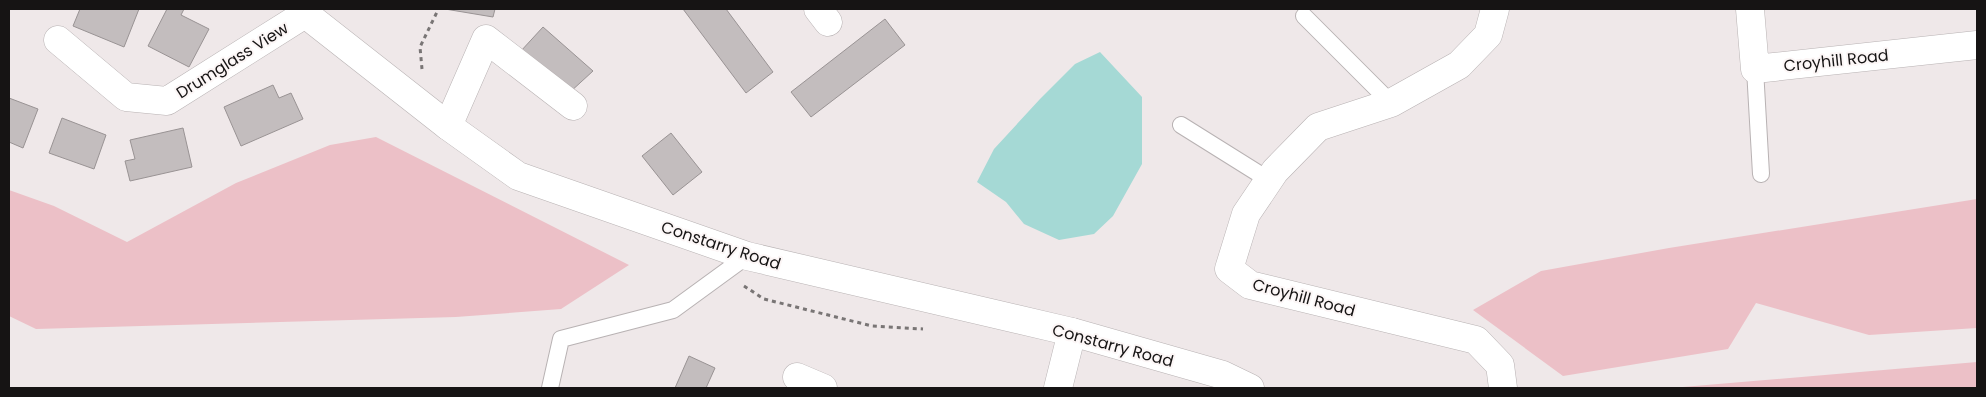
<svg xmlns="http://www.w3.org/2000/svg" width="1986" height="397" font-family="Poppins,sans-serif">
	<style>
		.green { fill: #ecc0c7 }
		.water { fill: #a5d9d5 }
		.building { fill: #c3bdbe; stroke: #999394 }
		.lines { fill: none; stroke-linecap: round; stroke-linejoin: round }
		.service-casing { stroke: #b8b2b3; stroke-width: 18 }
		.minor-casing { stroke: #b8b2b3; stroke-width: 29 }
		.secondary-casing { stroke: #b8b2b3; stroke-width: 29 }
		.path { stroke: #797575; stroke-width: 3; stroke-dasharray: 4 4; stroke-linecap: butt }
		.service { stroke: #fff; stroke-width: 16 }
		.minor { stroke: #fff; stroke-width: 28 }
		.secondary { stroke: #fff; stroke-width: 28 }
		.labels { text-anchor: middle; stroke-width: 4; stroke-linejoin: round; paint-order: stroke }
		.street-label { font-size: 16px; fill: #161414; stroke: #fcf6f6 }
	</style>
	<rect width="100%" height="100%" fill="#efe8e9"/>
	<g class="green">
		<path d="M376,137l253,128 -68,44 -105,8 -420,12 -27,-13v-126l45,16 73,36 109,-59 94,-38z"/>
		<path d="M1977,199v129l-108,7 -113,-32 -28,46 -165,27 -90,-66 68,-39 128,-23z"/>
		<path d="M1977,362v26h-306z"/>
	</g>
	<path class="water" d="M1100,52l42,45v67l-29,52 -19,18 -35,6 -35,-16 -18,-22 -29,-20 17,-33 46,-50 35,-35z"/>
	<g class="building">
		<path d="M80,9h59l-15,38 -51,-21z"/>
		<path d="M167,9h17l-3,6 28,14 -20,38 -41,-21z"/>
		<path d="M445,9h50l-2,8z"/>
		<path d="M683,9h43l47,63 -27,21z"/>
		<path d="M885,19l20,26 -94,72 -20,-25z"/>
		<path d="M543,27l50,44 -24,22 -49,-41z"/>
		<path d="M273,85l6,13 12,-5 12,26 -62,27 -17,-39z"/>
		<path d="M9,98l29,11 -15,39 -14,-6z"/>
		<path d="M62,118l44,17 -12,34 -45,-16z"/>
		<path d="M183,128l9,39 -62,14 -5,-20 10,-2 -5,-19z"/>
		<path d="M671,133l31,39 -29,23 -31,-39z"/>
		<path d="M689,356l26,12 -9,20h-31z"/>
	</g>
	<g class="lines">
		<g class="service-casing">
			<g id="service">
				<path d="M1304,16l87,87"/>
				<path d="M1755,69l6,105"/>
				<path d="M1181,125l88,55"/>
				<path d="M550,388l11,-49 112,-29 74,-54"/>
			</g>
		</g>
		<g class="minor-casing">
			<g id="minor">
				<path d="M818,9l10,13"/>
				<path d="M1495,9l-7,26 -29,30 -68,38 -73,24 -43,44 -29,43 -17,55 21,16 226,55 24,25 3,23"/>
				<path d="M1750,9l5,60 222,-24"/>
				<path d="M58,40l68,57 41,4 138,-87"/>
				<path d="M448,126l38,-87 87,67"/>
				<path d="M797,377l26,11"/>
				<path d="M1058,388l14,-56"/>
			</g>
		</g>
		<g class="secondary-casing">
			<path id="secondary" d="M299,9l149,117 70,50 229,80 325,76 151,43 27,13"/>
		</g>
		<g class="path">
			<path d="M422,69l-2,-22 17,-35 -1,-3"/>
			<path d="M744,286l20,13 108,27 51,3"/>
		</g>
		<use href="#service" class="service"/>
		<use href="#minor" class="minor"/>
		<use href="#secondary" class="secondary"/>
	</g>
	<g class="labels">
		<g class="street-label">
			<text transform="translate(232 60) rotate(-32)" y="6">Drumglass View</text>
			<text transform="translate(1836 60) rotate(-6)" y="6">Croyhill Road</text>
			<text transform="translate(721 245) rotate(18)" y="6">Constarry Road</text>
			<text transform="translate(1304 297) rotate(15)" y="6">Croyhill Road</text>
			<text transform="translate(1113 345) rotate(15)" y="6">Constarry Road</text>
		</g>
	</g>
	<rect width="1986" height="397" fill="none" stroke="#161414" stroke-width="20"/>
</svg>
